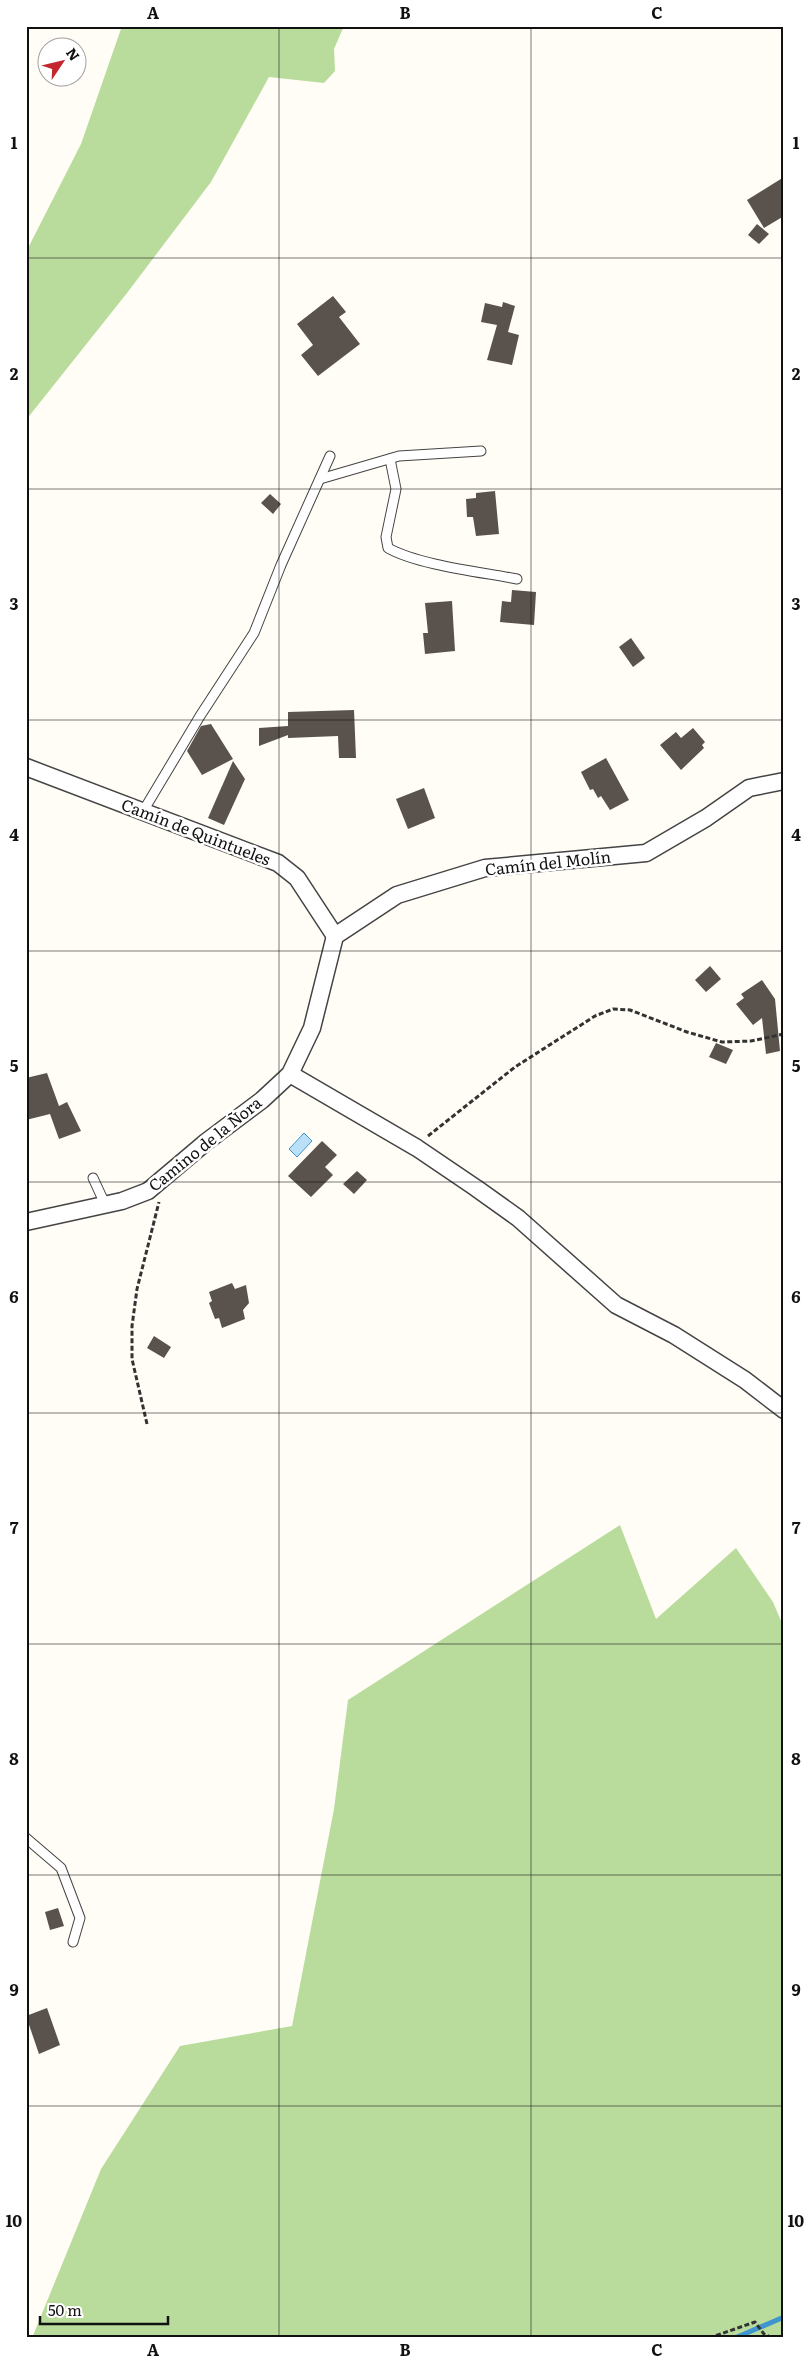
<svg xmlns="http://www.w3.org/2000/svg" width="810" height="2364" font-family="Literata,serif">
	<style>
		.forest { fill: #b9dc9c }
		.water { fill: #b9e0f7; stroke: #3f96cf }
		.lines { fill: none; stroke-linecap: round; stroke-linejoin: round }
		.stream { stroke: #3f96cf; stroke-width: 5 }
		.building { fill: #5a524d }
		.service-casing { stroke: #444; stroke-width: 11 }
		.minor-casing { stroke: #444; stroke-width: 19 }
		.path { stroke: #333; stroke-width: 3; stroke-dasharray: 5 2.5; stroke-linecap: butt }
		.service { stroke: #fff; stroke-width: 9 }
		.minor { stroke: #fff; stroke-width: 16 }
		.grid { fill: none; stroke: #111; stroke-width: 1; stroke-opacity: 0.55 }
		.labels { text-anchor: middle; stroke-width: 5; stroke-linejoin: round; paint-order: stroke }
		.street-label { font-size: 16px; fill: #111; stroke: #fff }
		.neatline { fill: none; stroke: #111; stroke-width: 2 }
		.grid-label { font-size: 16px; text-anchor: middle; font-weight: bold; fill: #111 }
	</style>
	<rect width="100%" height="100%" fill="#fffdf5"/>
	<g class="forest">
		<path d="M122,26h222l-10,23 1,22 -11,12 -55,-6 -58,105 -84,111 -101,127v-168l55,-108z"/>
		<path d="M620,1525l36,94 80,-71 37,54 11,26v710h-752l69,-169 79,-123 112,-20 42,-217 14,-109z"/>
	</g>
	<path class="water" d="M304,1133l8,8 -15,16 -8,-8z"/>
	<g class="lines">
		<path class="stream" d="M735,2338l49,-21"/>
	</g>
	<g class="building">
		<path d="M784,177v39l-20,12 -17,-28z"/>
		<path d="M757,224l12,10 -10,10 -11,-9z"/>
		<path d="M333,296l13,16 -7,5 21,27 -42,32 -17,-21 12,-10 -16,-21z"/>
		<path d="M503,302l12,4 -7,26 11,3 -7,30 -25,-5 10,-35 -16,-3 4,-19 17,4z"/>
		<path d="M495,491l4,43 -23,2 -3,-19h-6l-1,-18 10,-1v-5z"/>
		<path d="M270,494l11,10 -8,10 -12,-11z"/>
		<path d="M512,590l24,2 -2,33 -34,-3 2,-21 9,1z"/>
		<path d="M452,601l3,50 -30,3 -2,-21h5l-3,-30z"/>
		<path d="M631,638l14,20 -12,9 -14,-20z"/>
		<path d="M354,710l2,48h-17l-1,-22 -50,2v-3l-29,11v-18l29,-2v-14z"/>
		<path d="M211,724l22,35 -31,16 -15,-24 14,-25z"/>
		<path d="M693,728l12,14 -3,3 2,3 -23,22 -21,-25 16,-13 5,6z"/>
		<path d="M606,758l23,42 -19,10 -9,-14 -3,2 -5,-9 -3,1 -9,-18z"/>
		<path d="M233,761l12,18 -21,46 -16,-7z"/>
		<path d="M424,788l11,30 -27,11 -12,-30z"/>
		<path d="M710,966l11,13 -15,13 -11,-12z"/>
		<path d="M762,980l13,19 5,52 -14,3 -4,-36 -9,7 -17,-21 8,-6 -3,-4z"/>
		<path d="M716,1043l17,7 -7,14 -17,-7z"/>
		<path d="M47,1073l12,33 8,-4 14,29 -22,8 -9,-25 -24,6v-42z"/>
		<path d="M322,1141l15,14 -12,12 8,8 -22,22 -23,-21z"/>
		<path d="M357,1171l10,9 -13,14 -11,-10z"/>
		<path d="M232,1283l3,6 11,-4 3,18 -6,7 2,9 -23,9 -3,-10 -4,1 -6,-16 3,-2 -3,-9z"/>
		<path d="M154,1336l17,11 -7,11 -17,-10z"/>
		<path d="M58,1908l6,18 -14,4 -5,-18z"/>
		<path d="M47,2008l13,37 -21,9 -13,-38z"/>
	</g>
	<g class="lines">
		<g class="service-casing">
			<g id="service">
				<path d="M390,459l6,30 -10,48 2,11c30,17 93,24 129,31"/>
				<path d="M320,479l79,-23 82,-5"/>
				<path d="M142,813l58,-97 54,-83 27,-68 49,-109"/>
				<path d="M93,1178l12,26"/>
				<path d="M26,1838l35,30 19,50 -7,24"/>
			</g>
		</g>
		<g class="minor-casing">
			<g id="minor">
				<path d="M26,767l252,96 19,15 38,58"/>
				<path d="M290,1074l127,74 59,40 42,30 98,87 58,30 71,45 39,30"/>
				<path d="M26,1222l96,-21 26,-10 58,-49 56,-42 28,-26 22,-46 23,-92 62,-41 88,-27 161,-15 60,-35 43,-30 35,-7"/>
			</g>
		</g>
		<g class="path">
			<path d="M428,1136l87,-69 80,-51 18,-7 17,1 57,22 35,10 29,-1 33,-7"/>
			<path d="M147,1424l-15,-65v-33l5,-37 22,-87"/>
			<path d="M709,2338l46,-16 9,12 8,4"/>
		</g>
		<use href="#service" class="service"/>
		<use href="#minor" class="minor"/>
	</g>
	<path class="grid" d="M279,26v2312M531,26v2312M26,258h758M26,489h758M26,720h758M26,951h758M26,1182h758M26,1413h758M26,1644h758M26,1875h758M26,2106h758"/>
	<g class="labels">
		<g class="street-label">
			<text transform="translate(196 832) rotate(21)" y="6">Camín de Quintueles</text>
			<text transform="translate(548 863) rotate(-6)" y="6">Camín del Molín</text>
			<text transform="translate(205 1144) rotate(-39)" y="6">Camino de la Ñora</text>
		</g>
	</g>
	<rect width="810" height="2364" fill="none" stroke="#ffffff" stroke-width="55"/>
	<g transform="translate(62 62) rotate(55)"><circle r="24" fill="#ffffff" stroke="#a0a0a0"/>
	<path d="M0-4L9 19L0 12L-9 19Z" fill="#c4262e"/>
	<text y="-8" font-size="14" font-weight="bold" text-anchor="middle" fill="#111111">N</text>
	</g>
	<path d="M40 2316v8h128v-8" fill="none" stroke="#111111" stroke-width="2.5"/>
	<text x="48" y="2316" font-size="15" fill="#111111" stroke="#ffffff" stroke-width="4" paint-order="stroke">50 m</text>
	<rect x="28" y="28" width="754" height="2308" class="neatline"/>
	<g class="grid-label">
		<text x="153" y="19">A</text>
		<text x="405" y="19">B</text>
		<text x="657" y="19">C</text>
		<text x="14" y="149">1</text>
		<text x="796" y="149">1</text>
		<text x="14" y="380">2</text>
		<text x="796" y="380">2</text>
		<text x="14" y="610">3</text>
		<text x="796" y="610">3</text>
		<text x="14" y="841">4</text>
		<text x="796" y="841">4</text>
		<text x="14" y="1072">5</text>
		<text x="796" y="1072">5</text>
		<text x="14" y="1303">6</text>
		<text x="796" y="1303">6</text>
		<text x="14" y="1534">7</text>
		<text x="796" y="1534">7</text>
		<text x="14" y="1765">8</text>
		<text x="796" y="1765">8</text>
		<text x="14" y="1996">9</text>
		<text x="796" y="1996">9</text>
		<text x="14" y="2227">10</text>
		<text x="796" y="2227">10</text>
		<text x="153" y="2356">A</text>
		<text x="405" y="2356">B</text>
		<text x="657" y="2356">C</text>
	</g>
</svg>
